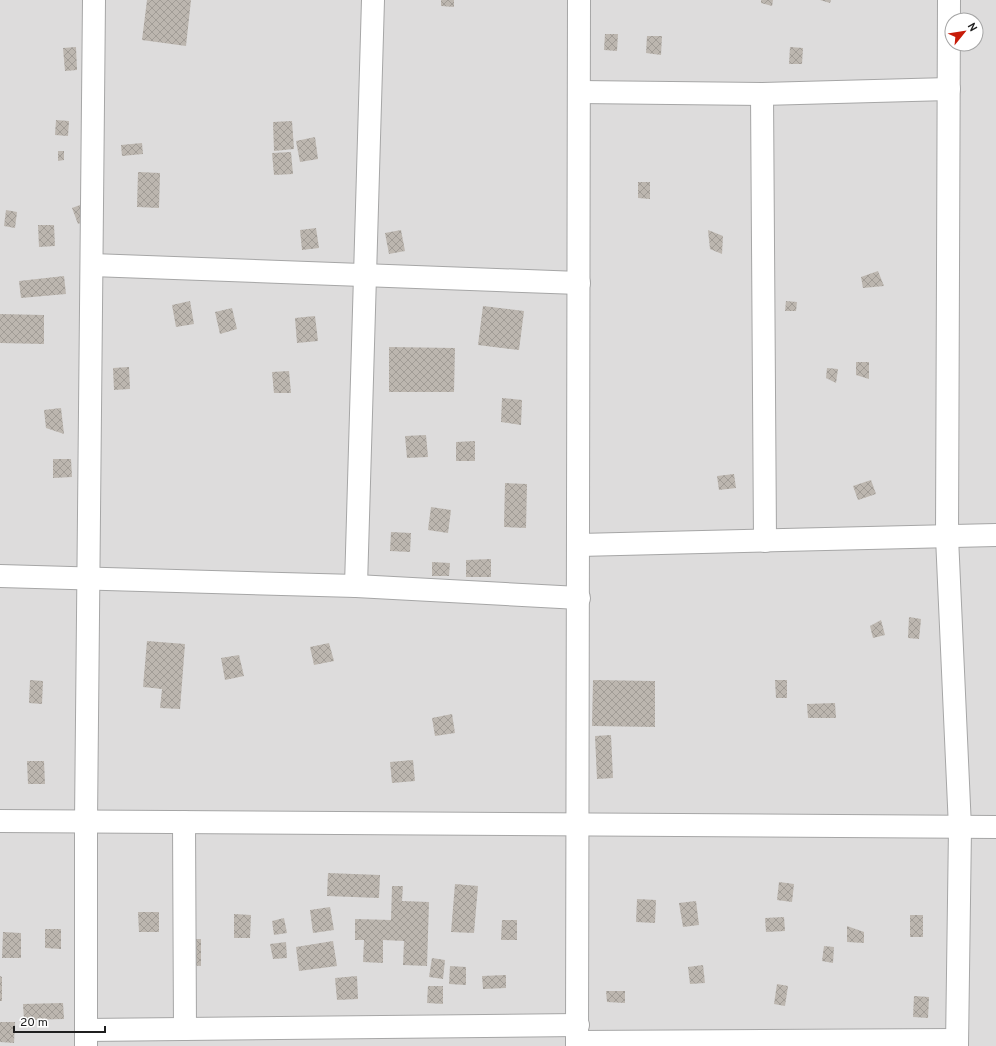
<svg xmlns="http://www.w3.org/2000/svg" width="996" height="1046" font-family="Overpass,sans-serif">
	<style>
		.residential { fill: #dddcdc; fill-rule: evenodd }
		.building { fill: url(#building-cross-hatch) }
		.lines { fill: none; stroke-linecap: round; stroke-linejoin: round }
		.street-casing { stroke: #a6a6a6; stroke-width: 24 }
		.street { stroke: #fff; stroke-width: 22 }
	</style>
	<defs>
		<pattern id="building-cross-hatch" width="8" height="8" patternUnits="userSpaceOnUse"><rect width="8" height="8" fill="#bcb6af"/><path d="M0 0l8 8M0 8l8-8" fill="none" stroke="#a19c96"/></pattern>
	</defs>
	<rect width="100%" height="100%" fill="#f0ede6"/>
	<path class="residential" d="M0,0h996v1046h-996zM952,20h24v24h-24z"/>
	<g class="building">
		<path d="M147,0h44l-5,46 -44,-6z"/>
		<path d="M441,0h13v7l-13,-1z"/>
		<path d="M761,0h12l-1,6 -11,-3z"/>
		<path d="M820,0h11l-1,3z"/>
		<path d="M605,34h13l-1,17 -13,-1z"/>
		<path d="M647,36h15l-1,19 -15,-2z"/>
		<path d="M76,47l1,23 -12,1 -2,-23z"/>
		<path d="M790,47l13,1 -1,16h-13z"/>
		<path d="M56,120l13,1 -1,15 -13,-1z"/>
		<path d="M292,121l2,28 -20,2 -1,-29z"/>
		<path d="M315,137l3,22 -18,3 -4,-21z"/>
		<path d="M142,143l1,11 -21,2 -1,-11z"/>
		<path d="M58,151h6v9l-6,1z"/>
		<path d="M291,152l2,22 -19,1 -2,-22z"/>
		<path d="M138,172l22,1 -1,35 -22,-1z"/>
		<path d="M638,182h12v17l-12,-1z"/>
		<path d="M80,205l7,15 -9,4 -6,-16z"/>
		<path d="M6,210l11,2 -2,16 -11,-2z"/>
		<path d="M38,225h16l1,21 -16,1z"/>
		<path d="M316,228l3,20 -17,2 -2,-20z"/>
		<path d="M401,230l4,21 -16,3 -4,-21z"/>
		<path d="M708,230l15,6 -1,18 -12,-5z"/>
		<path d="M878,271l6,15 -21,2 -2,-11z"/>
		<path d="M64,276l2,18 -45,4 -2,-17z"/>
		<path d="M190,301l4,23 -18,3 -4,-22z"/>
		<path d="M786,301l11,1 -1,9h-11z"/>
		<path d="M483,306l41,5 -5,39 -41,-5z"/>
		<path d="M232,308l5,21 -17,5 -5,-22z"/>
		<path d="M0,314l44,1v29l-44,-1z"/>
		<path d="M315,316l3,25 -21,2 -2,-25z"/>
		<path d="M389,347l66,1 -1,44h-65z"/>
		<path d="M856,362h13v17l-13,-4z"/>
		<path d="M129,367l1,22 -16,1 -1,-22z"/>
		<path d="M827,368l11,1 -2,14 -10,-5z"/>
		<path d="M289,371l2,22h-17l-2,-21z"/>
		<path d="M502,398l20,2 -1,25 -20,-3z"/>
		<path d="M61,408l3,26 -18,-6 -2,-18z"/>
		<path d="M426,435l2,22 -21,1 -2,-22z"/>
		<path d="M475,441v20h-19v-19z"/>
		<path d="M53,459h18l1,18 -19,1z"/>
		<path d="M734,474l2,14 -17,2 -2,-14z"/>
		<path d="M871,480l5,14 -18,6 -5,-14z"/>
		<path d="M505,483l22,1 -1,44 -22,-1z"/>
		<path d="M431,507l20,3 -3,23 -20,-3z"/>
		<path d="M391,532l20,1 -1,19 -20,-1z"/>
		<path d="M491,559v18h-25v-17z"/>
		<path d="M432,562l18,1 -1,13h-17z"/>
		<path d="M909,617l12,2 -2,20 -11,-1z"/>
		<path d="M881,620l4,15 -12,3 -3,-12z"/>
		<path d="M147,641l38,3 -5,65 -20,-1 2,-19 -19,-2z"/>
		<path d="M329,643l5,18 -20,4 -4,-18z"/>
		<path d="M239,655l5,21 -19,4 -4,-22z"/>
		<path d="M30,680l13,1 -1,23 -13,-1z"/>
		<path d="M593,680l62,1v46l-63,-1z"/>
		<path d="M775,680h12v18h-11z"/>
		<path d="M835,703l1,15h-28l-1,-14z"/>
		<path d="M452,714l3,19 -20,3 -3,-18z"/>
		<path d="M611,735l2,43 -16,1 -2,-43z"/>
		<path d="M413,760l2,21 -23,2 -2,-21z"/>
		<path d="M27,761h17l1,23h-17z"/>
		<path d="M328,873l52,2 -1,23 -52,-2z"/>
		<path d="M779,882l15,2 -2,18 -15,-2z"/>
		<path d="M455,884l23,2 -4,47 -23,-1z"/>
		<path d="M392,886h11l-1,15 27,1 -2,64 -24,-1 1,-24 -21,-1v23l-20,-1 1,-22h-9v-21l36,1z"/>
		<path d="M637,899l19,1 -1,23 -19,-1z"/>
		<path d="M696,901l3,24 -16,2 -4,-24z"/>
		<path d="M330,907l4,23 -21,3 -3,-23z"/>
		<path d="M138,912h21v20h-20z"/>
		<path d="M234,914l17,1 -1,23h-16z"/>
		<rect x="910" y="915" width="13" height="22"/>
		<path d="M784,917l1,14 -19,1 -1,-14z"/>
		<path d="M284,918l3,15 -13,2 -2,-14z"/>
		<path d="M502,920h15v20h-16z"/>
		<path d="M847,926l17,6v11l-17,-1z"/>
		<path d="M45,929h16v20l-16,-1z"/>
		<path d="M3,932l18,1v25h-19z"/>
		<path d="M187,939h14v27l-14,-1z"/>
		<path d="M333,941l4,25 -38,5 -3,-24z"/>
		<path d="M286,942l1,16 -14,1 -3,-15z"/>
		<path d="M824,946l10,1 -1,16 -11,-2z"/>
		<path d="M432,958l13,2 -2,19 -14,-2z"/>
		<path d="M703,965l2,18 -15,1 -2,-17z"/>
		<path d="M450,966l16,1v18l-17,-1z"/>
		<path d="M506,975v13l-23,1 -1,-13z"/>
		<path d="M0,976l2,1v24h-2z"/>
		<path d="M357,976l1,23 -21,1 -2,-22z"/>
		<path d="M777,984l11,2 -3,20 -11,-2z"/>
		<path d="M428,986h15v18l-16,-1z"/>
		<path d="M606,991h19v12l-18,-1z"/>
		<path d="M914,996l15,1 -1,21 -15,-1z"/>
		<path d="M63,1003l1,16 -40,1 -1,-16z"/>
		<path d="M0,1022h15l-1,21 -14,-1z"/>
	</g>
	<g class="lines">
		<g class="street-casing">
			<g id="street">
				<path d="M949,0l-2,537 13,291 -3,218"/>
				<path d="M579,92l183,2 187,-5"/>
				<path d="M762,94l3,447"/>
				<path d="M92,265l487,18"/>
				<path d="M579,545l417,-10"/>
				<path d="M0,576l356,10 223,12"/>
				<path d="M356,586l17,-586"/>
				<path d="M0,821l996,6"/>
				<path d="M184,822l1,207"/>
				<path d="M86,1030l492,-5"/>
				<path d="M577,1042l380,-2"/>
				<path d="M86,1046v-224l8,-822"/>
				<path d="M577,1046l2,-1046"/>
			</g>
		</g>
		<use href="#street" class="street"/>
	</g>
	<g transform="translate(964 32) rotate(60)"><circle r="19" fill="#ffffff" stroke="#a5a5a5"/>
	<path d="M0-3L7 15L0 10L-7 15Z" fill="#c71b08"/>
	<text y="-6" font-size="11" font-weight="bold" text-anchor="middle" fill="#1f1f1f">N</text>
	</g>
	<path d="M14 1026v6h91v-6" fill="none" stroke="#1f1f1f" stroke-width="2"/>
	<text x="20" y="1026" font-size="12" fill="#1f1f1f" stroke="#ffffff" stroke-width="3" paint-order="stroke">20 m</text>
</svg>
